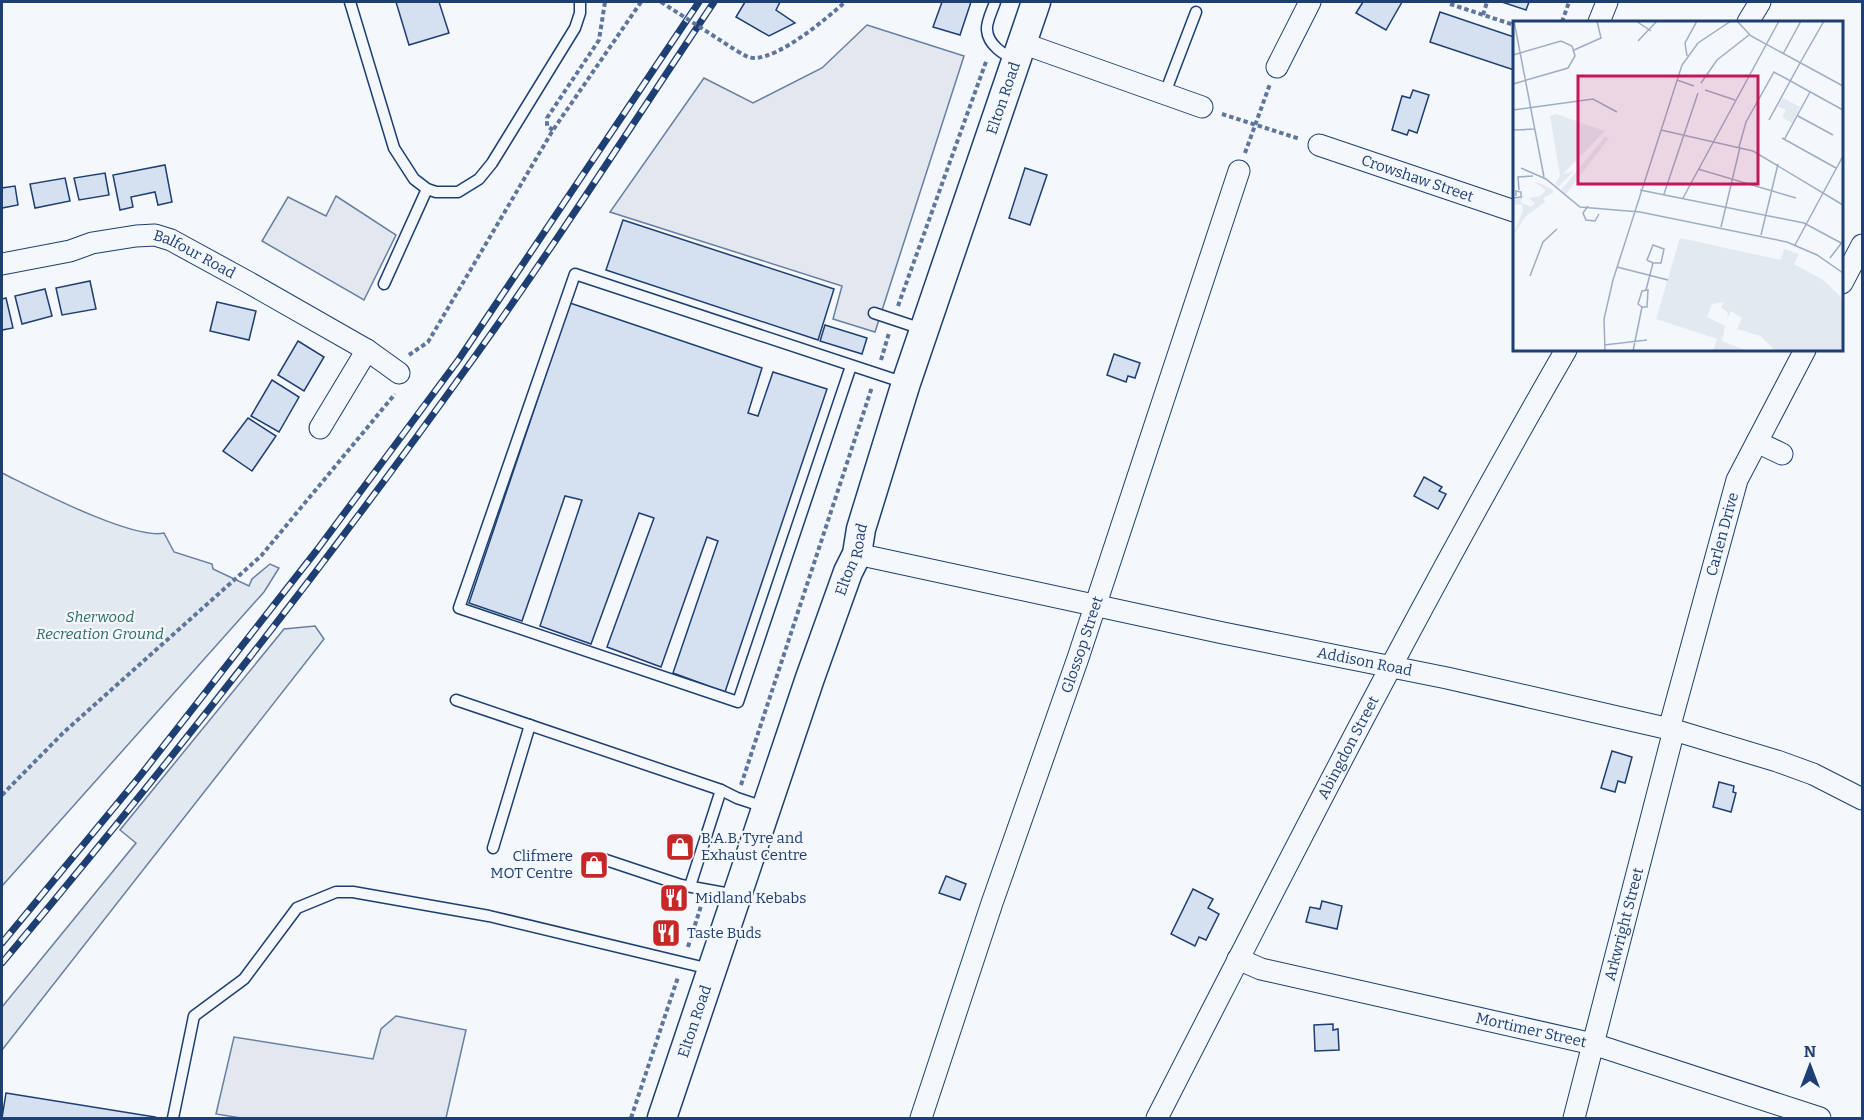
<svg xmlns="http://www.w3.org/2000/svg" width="1864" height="1120" font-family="Bitter,serif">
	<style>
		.green { fill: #e3e9f0; stroke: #687fa3; stroke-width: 1.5 }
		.parking { fill: #e3e8f0; stroke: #687fa3; stroke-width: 1.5 }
		.building { fill: #d5e0f0; stroke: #1d3f73; stroke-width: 1.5 }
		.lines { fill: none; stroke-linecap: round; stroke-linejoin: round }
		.lane-casing { stroke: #1d3f73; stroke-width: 13 }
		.street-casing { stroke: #1d3f73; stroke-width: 23 }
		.secondary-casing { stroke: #1d3f73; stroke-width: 31 }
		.path { stroke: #5e769c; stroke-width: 4; stroke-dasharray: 4.5 3; stroke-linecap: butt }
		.lane { stroke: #f4f7fb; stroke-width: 10 }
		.street { stroke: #f4f7fb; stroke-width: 21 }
		.secondary { stroke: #f4f7fb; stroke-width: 28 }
		.rail-casing { stroke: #1d3f73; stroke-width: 7 }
		.rail { stroke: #f4f7fb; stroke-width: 4.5; stroke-dasharray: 14; stroke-linecap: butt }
		.path-bridge { stroke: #5e769c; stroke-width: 4; stroke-dasharray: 4.5 3; stroke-linecap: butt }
		.labels { text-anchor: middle; stroke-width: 4.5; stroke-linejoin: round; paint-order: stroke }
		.street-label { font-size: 15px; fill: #1d3f73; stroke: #f4f7fb }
		.park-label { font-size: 15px; font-style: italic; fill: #2c6c60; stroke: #f4f7fb }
		.poi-label { font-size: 15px; fill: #1d3f73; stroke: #f4f7fb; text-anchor: start }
		.inset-road { fill: none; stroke: #9eadc5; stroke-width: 1.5 }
		.view { fill: #c2185b; fill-opacity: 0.15; stroke: #c2185b; stroke-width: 3 }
		.inset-edge { fill: none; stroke: #1d3f73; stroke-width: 3 }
	</style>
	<rect width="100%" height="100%" fill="#f4f7fb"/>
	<g class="green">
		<path d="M2,473c33,16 130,67 162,60l10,19 38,12 1,5 36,17 3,-7 18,-15 9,4 -15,24 -262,294z"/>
		<path d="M315,626l9,13 -322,411v-43l134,-164 -16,-13 164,-201z"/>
	</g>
	<g class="parking">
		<path d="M867,25l97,31 -89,276 -42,-13 9,-33 -232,-74 94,-134 49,25 69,-35z"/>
		<path d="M336,196l60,39 -32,65 -102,-59 26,-44 38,19z"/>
		<path d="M396,1016l70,14 -20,88h-205l-25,-4 18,-77 139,22 8,-30z"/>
	</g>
	<g class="building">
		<path d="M396,2h43l10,31 -40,12z"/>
		<path d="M745,2h35l-4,8 19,13 -26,13 -33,-19z"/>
		<path d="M942,2h29l-11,33 -27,-8z"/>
		<path d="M1363,2h39l-16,28 -30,-17z"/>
		<path d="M1502,2h27l-3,8z"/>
		<path d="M1440,12l74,25v33l-84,-28z"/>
		<path d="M1413,90l16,5 -12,38 -8,-3 -2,5 -15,-5 10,-34 8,2z"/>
		<path d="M165,165l7,37 -14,3 -3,-13 -24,5 2,10 -13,3 -7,-35z"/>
		<path d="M1025,168l22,7 -17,50 -21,-7z"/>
		<path d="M105,173l4,22 -30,5 -5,-22z"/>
		<path d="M65,178l5,23 -35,7 -5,-24z"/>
		<path d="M15,186l3,19 -16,3v-20z"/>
		<path d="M623,220l211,69 -16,51 -212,-70z"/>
		<path d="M90,281l6,28 -34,6 -6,-27z"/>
		<path d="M45,289l7,27 -30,8 -7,-28z"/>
		<path d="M6,298l7,30 -11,2v-31z"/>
		<path d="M217,302l39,9 -7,29 -39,-9z"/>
		<path d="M570,303l192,65 -14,45 10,3 15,-44 54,17 -102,303 -52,-19 45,-132 -11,-4 -46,130 -54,-20 47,-129 -15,-5 -48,131 -51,-18 42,-126 -17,-4 -43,125 -53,-18z"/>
		<path d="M825,325l42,13 -5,16 -42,-13z"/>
		<path d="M298,341l26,16 -20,34 -26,-16z"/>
		<path d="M1114,354l26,9 -5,15 -7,-2 -2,6 -19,-7z"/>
		<path d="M272,380l27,17 -20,35 -28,-16z"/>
		<path d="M248,418l28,18 -24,35 -29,-20z"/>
		<path d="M1424,477l18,10 -3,4 7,3 -8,15 -24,-13z"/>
		<path d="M1612,751l20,6 -7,26 -7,-2 -3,11 -14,-4z"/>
		<path d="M1719,782l15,4 -1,6 3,1 -5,19 -18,-5z"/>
		<path d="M946,876l20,8 -6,16 -21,-7z"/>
		<path d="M1193,889l20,10 -5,9 11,6 -13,26 -7,-3 -4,9 -24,-12z"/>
		<path d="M1322,901l20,5 -5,23 -31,-7 4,-15 10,2z"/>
		<path d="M1333,1024v6l5,-1 1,21 -24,1 -1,-26z"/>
		<path d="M6,1093l149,24 -1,1h-152z"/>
	</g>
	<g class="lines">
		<g class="lane-casing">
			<g id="lane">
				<path d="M350,2l44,146 20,31 13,10 9,3h22l21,-13 13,-16 83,-135 5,-15v-11"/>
				<path d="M995,2c-2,7 -9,20 -8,28 1,15 17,25 29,30"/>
				<path d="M1165,93l31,-81"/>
				<path d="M384,284l43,-95"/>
				<path d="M874,313l48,16"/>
				<path d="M851,366l-113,336 -279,-94 116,-334 330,109"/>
				<path d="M456,700l265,90 16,8 30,10"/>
				<path d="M493,848l37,-123"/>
				<path d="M603,859l78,26 55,10"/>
				<path d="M690,886l31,-96"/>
				<path d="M173,1118l21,-102 50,-37 53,-71 39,-16h17l136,24 221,53"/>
			</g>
		</g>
		<g class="street-casing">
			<g id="street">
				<path d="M1599,22l8,-20"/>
				<path d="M1748,22l12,-20"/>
				<path d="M1022,43l180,64"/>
				<path d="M1277,67l33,-65"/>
				<path id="s1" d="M1319,145l195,66"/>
				<path id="s2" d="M2,264l68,-13 22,-8 44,-7 19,-1 16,5 75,41 121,69 32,23"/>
				<path d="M1842,283l20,-38"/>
				<path d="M320,428l47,-78"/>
				<path d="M1757,442l25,12"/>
				<path id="s3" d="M857,554l366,79 224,45 227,52 103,31 36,13 49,25"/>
				<path id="s4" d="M1669,729l68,-249 68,-130"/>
				<path id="s5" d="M1238,959l23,10 332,75 227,74"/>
				<path id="s6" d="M921,1118l71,-215 86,-245 161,-487"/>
				<path id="s7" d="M1157,1118c132,-258 264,-517 409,-768"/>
				<path id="s8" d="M1574,1118l100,-388"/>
			</g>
		</g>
		<g class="secondary-casing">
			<g id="secondary">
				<path id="s9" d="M662,1118l148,-440 38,-106 9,-18 4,-25 45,-146 130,-381"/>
			</g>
		</g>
		<g class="path">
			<path d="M1450,4l64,21"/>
			<path d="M1483,15l4,-13"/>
			<path d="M1562,22l7,-20"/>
			<path d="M737,51c6,3 10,7 17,7 26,0 72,-39 91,-56"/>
			<path d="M1222,114l78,25"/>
			<path d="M553,130l-6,-4v-8l52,-78 6,-38"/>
			<path d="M1245,153l25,-69"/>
			<path d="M898,306l89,-247"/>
			<path d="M409,355l19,-13 125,-212 88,-128"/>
			<path d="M881,360l8,-27"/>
			<path d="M741,785l131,-398"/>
			<path d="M2,795l62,-63 197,-176 134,-162"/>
			<path d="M688,947l13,-41"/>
			<path d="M631,1118l47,-141"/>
		</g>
		<use href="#lane" class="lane"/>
		<use href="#street" class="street"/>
		<use href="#secondary" class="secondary"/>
		<g class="rail-casing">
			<g id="rail">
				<path d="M2,943l138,-167 177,-226 142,-191 240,-357"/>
				<path d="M2,963c162,-193 319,-392 466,-597 86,-119 165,-243 246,-364"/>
			</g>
		</g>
		<use href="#rail" class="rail"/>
		<path class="path-bridge" d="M661,2l76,49"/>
	</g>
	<defs>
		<g id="shop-square" transform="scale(1.5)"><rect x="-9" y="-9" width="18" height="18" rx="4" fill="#c62828" stroke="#f4f7fb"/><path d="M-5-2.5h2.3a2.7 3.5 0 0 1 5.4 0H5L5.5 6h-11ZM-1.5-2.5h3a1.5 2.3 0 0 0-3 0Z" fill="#fff"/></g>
		<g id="restaurant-square" transform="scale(1.5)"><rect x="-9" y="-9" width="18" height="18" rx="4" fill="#c62828" stroke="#f4f7fb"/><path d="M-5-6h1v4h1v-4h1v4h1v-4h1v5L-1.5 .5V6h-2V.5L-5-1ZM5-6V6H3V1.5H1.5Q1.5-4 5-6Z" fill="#fff"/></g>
	</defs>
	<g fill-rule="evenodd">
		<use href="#shop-square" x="680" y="847"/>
		<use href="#shop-square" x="594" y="865"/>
		<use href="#restaurant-square" x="674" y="898"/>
		<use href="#restaurant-square" x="666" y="933"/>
	</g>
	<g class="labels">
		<g class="street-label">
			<text dy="5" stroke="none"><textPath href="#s9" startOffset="1076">Elton Road</textPath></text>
			<text dy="5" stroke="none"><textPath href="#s1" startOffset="104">Crowshaw Street</textPath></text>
			<text dy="5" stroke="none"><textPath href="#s2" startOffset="200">Balfour Road</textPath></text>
			<text dy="5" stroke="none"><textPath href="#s4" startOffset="202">Carlen Drive</textPath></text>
			<text dy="5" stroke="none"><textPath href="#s9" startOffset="590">Elton Road</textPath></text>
			<text dy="5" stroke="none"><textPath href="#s6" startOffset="500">Glossop Street</textPath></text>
			<text dy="5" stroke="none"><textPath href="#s3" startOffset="519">Addison Road</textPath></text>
			<text dy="5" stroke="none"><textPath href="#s7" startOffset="417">Abingdon Street</textPath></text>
			<text dy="5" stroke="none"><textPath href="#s8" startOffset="200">Arkwright Street</textPath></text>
			<text dy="5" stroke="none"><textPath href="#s9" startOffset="102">Elton Road</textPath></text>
			<text dy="5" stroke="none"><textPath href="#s5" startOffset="302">Mortimer Street</textPath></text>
		</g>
		<g class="park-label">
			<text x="100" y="622">Sherwood<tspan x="100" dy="17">Recreation Ground</tspan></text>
		</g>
		<g class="poi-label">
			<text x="701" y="843">B.A.B. Tyre and<tspan x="701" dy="17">Exhaust Centre</tspan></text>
			<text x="573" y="861" text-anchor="end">Clifmere<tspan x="573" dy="17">MOT Centre</tspan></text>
			<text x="695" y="903">Midland Kebabs</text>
			<text x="687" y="938">Taste Buds</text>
		</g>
	</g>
	<g transform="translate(1513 21)">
		<rect width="330" height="330" fill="#f4f7fb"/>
		<path d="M270,77l17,9 -8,16 -10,-6 4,-7 -8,-4zM43,93l49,17 -42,43 11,-3 -16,16 -3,-3 5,-8 -10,-60zM92,116l4,1 -43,56 -5,-4zM21,161l5,1 14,7v3l-10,5 2,4 -19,14 -13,19 10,-24 -1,-7 -7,1 -1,-5 11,-5 -5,7 11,5 4,-4 -6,-5 11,-2 6,-6zM167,217l101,22 3,-11 15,5 -5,10 29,16 20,19v52h-68l-14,-15 -24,-7 5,-11 -11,-7 -4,8 1,-6 -7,-6 3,-5 -12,2 -5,13 18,9 -3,15 26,10h-35l4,-12 -61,-20z" fill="#e3e9f0"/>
		<path class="inset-road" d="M1,0l30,156M123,0l15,10M224,0l14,15 92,50M125,20l19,-20M61,29l27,-12 -4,-17M270,33l18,-33M0,34l48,-14 11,5 3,10 -7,12 -55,16M174,35l-2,-13 12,-22M287,42l24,-42M164,59l17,6M188,62l16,-23 32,-25M192,69l30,10M0,89l80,-11 24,13M285,95l35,19M256,99l31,-57M0,109l21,-1M148,109l92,21 90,54M269,117l54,30M271,119l26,-48M226,126l7,-25 28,-50 69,38M8,147l25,11 34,28 60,5 147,30 30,13 26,18M185,148l98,29M6,169l-1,-13 15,-1M127,169l164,33 39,21M151,173l34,-101M0,177l8,-1v-5l-5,-1v5M170,177l96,-177M75,185l-5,7 3,7 9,1 4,-7M208,206l19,-80M248,214l17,-71M282,224l48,-89M317,237l13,-17M104,246l51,13M17,255l13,-34 14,-13M133,269l7,-27 -6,-3 6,-15 11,4 -3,14h-8M91,324l43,-5M92,330l-1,-32 9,-39 69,-215 16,-22 33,-22M120,330l9,-44 -4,-3 4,-13 6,-1 -1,17h-5"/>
		<path class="view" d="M65,55h180v108h-180z"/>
		<rect width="330" height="330" class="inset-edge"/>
	</g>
	<rect width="1864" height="1120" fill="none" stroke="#1d3f73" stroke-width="6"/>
	<g transform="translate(1810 1066)" stroke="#f4f7fb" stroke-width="4.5" paint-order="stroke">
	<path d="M0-4.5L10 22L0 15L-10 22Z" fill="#1d3f73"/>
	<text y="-9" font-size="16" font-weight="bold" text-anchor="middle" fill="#1d3f73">N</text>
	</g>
</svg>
